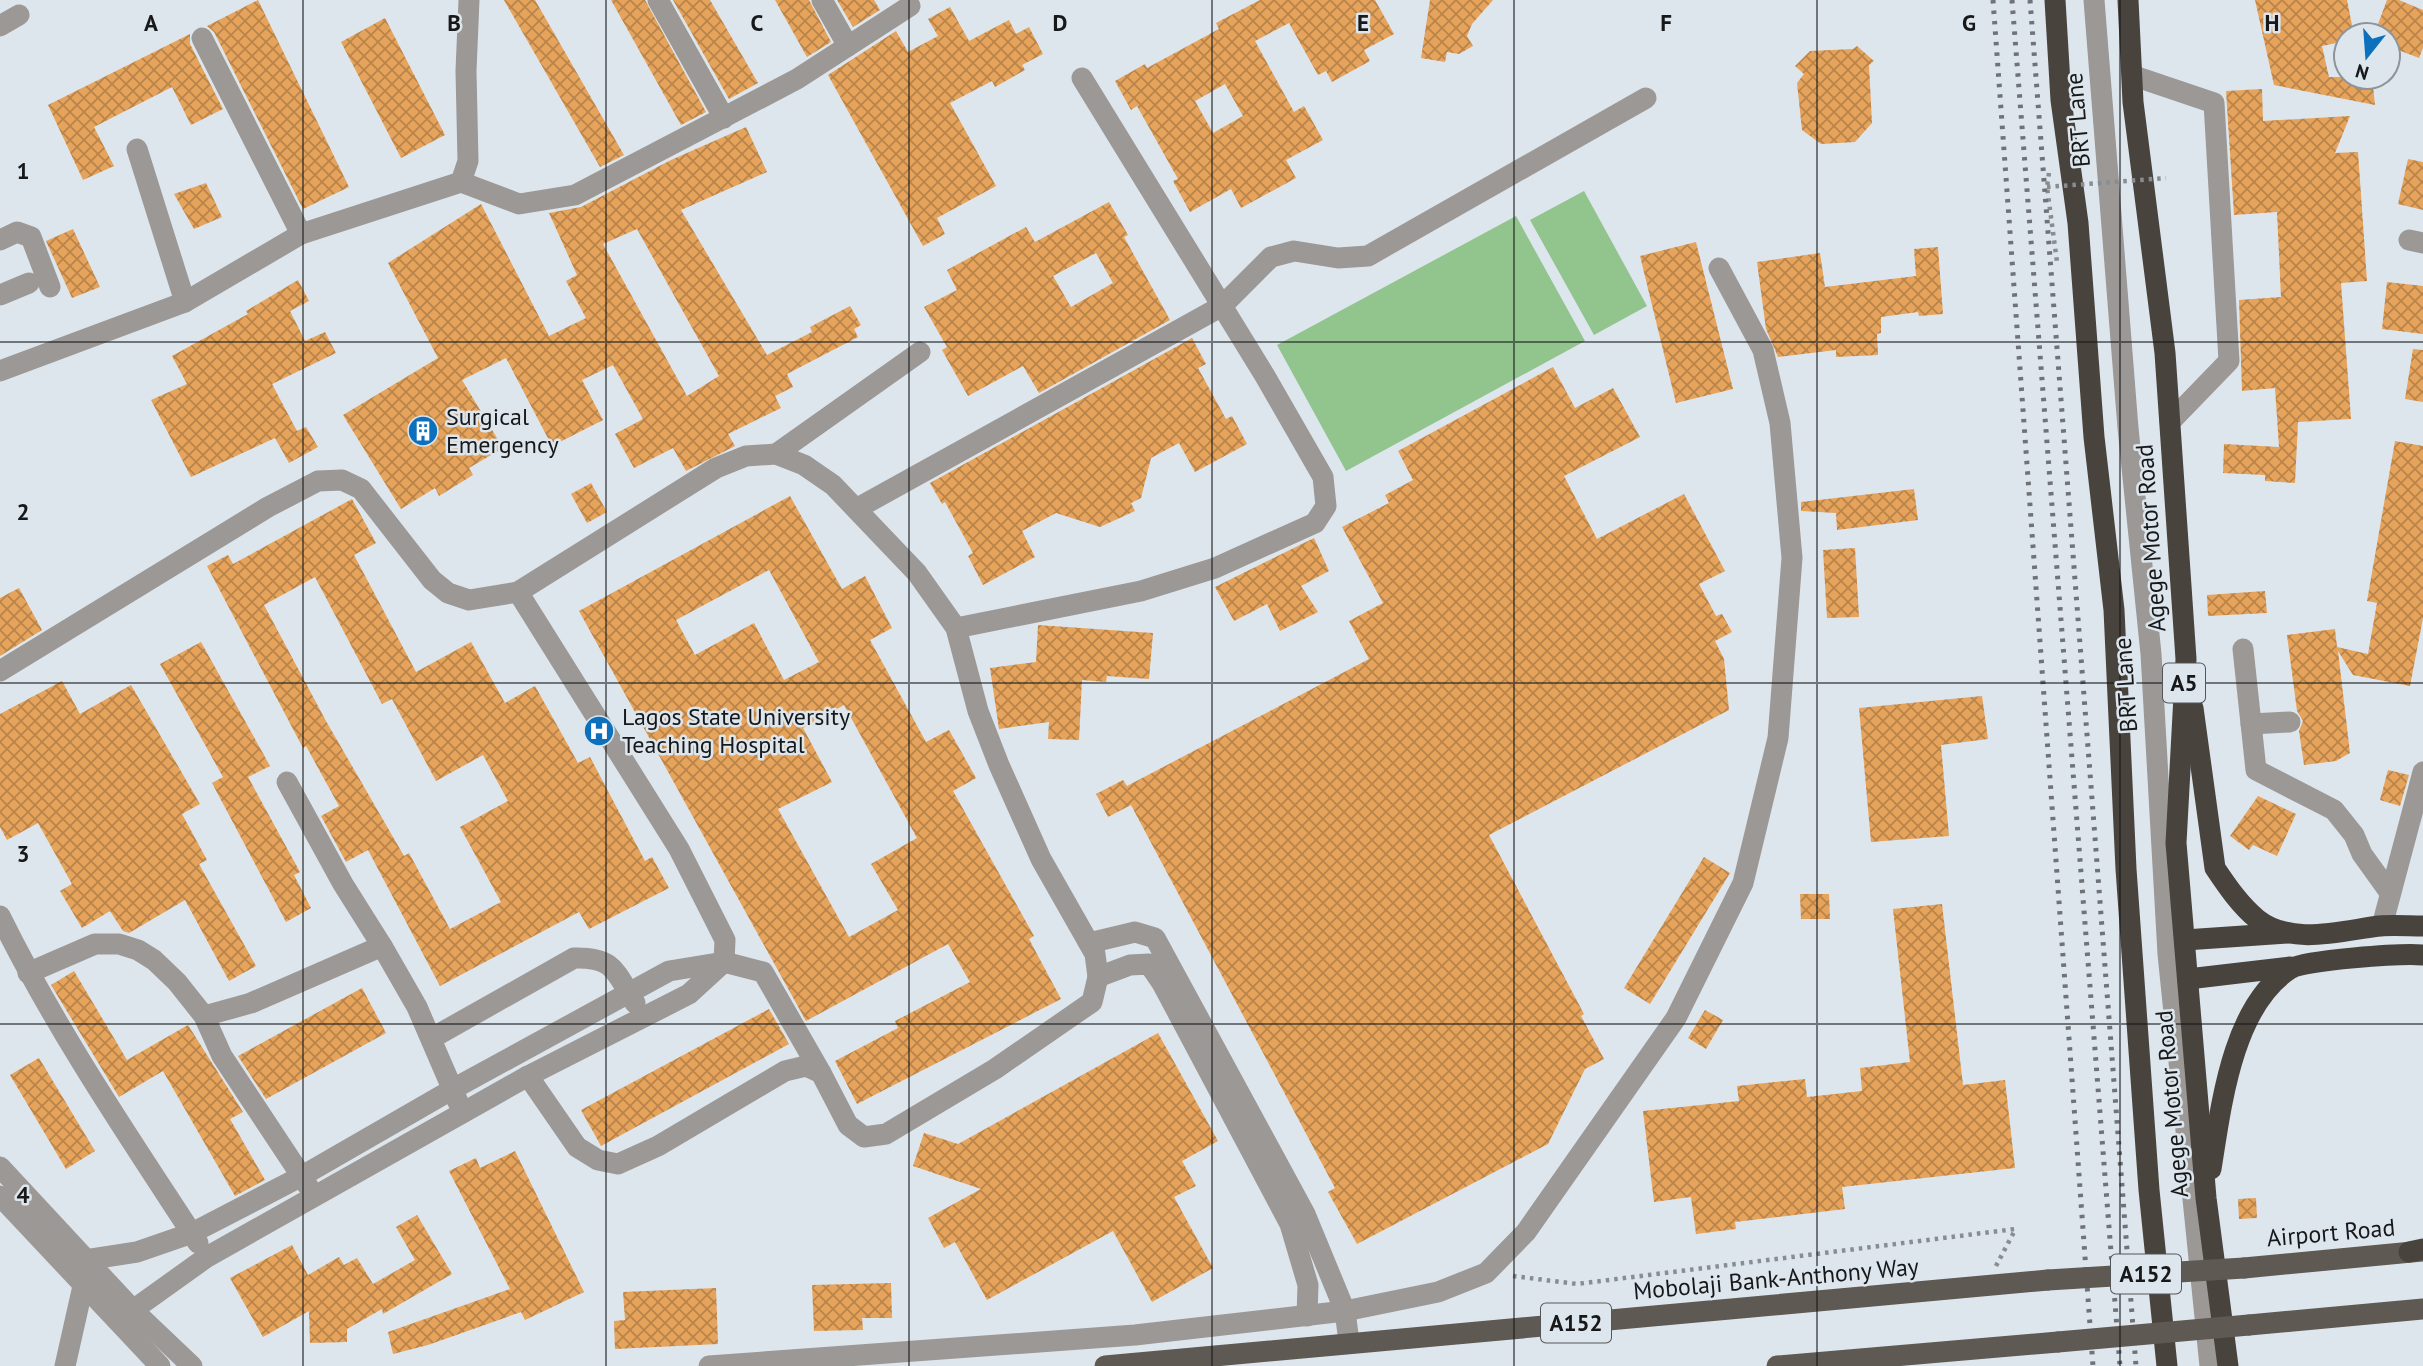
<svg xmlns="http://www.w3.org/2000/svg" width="2423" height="1366" font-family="'PT Sans',sans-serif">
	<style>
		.green { fill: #92c48e }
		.building { fill: url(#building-cross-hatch); fill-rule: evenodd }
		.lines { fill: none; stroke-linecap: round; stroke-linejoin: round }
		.path { stroke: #888d92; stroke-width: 4.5; stroke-dasharray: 3.5 5; stroke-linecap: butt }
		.minor { stroke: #9b9895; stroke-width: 21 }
		.major { stroke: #5f5954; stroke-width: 21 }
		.highway { stroke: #49433e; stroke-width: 21 }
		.rail { stroke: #6e7377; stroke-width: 5; stroke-dasharray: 3.5 7; stroke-linecap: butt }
		.path-bridge { stroke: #888d92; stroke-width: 4.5; stroke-dasharray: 3.5 5; stroke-linecap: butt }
		.major-bridge { stroke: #5f5954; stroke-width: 21 }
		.grid { fill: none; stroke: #16181a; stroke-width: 2; stroke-opacity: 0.55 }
		.labels { text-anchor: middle; stroke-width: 5; stroke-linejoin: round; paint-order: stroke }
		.shield { fill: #dee6ed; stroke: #525659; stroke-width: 2 }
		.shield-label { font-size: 23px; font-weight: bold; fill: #16181a }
		.street-label { font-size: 24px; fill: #16181a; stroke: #dee6ed }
		.poi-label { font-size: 24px; fill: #16181a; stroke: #dee6ed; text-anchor: start }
		.grid-label { font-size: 23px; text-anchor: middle; font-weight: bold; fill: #16181a; stroke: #dee6ed; stroke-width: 5; stroke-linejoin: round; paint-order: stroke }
	</style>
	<defs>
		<pattern id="building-cross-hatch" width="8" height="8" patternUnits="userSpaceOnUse" patternTransform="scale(1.75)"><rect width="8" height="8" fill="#e6a35b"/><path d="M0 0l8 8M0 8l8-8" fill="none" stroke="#b9844a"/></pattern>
	</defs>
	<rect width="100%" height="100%" fill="#dee6ed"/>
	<g class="green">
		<path d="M1584,191l63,115 -53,29 -64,-115z"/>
		<path d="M1516,216l69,125 -239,130 -69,-126z"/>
	</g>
	<g class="building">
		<path d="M258,0l91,187 -46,22 -89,-177 -7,-6z"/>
		<path d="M504,0h31l89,155 -24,12z"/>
		<path d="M611,0h34l61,112 -25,13z"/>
		<path d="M673,0h37l48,83 -29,16z"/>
		<path d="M775,0h34l22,42 -24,15z"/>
		<path d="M837,0h37l6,10 -27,17z"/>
		<path d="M1260,0h115l19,34 -30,16 6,11 -38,21 -6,-11 -8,4 -29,-52 -34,18 39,71 10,-6 19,34 -37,20 10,18 -55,30 -10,-19 -41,23 -17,-31 5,-2 -41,-73 -6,4 -16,-29 30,-17 2,4 72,-39 -3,-6zM1225,84l18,32 -30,17 -18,-32z"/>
		<path d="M1430,0h63l-21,24 -5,12 6,10 -14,8 -12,-2 -2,10 -24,-4z"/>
		<path d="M2255,0h92l7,35h-8v6l-24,5 7,31h43l3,28 -101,-20z"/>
		<path d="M2387,0h12l24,10v38l-4,10 -31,-12v-11h-14z"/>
		<path d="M950,7l19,34 40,-21 7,14 13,-7 14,27 -21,11 3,5 -30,17 -3,-6 -42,22 46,83 -59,32 8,16 -22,12 -95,-171 68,-44 12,21 30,-16 -10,-17z"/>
		<path d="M385,18l60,117 -44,23 -60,-116z"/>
		<path d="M190,34v10l33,65 -32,16 -19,-38 -78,40 20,39 -31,14 -35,-75z"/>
		<path d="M1857,46l17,15 -5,4 3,58 -17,19 -34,2 -19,-14 -5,-47 7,-9 -9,-8 15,-15 43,-2z"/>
		<path d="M2262,89l1,32 87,-5 -15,37 23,-1 9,129 -26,2 10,136 -53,3 -3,61 -30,-2v-6l-42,-2 1,-29 55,3 -4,-59 -33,3 -3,-91 42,-3 -4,-85 -43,3 -8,-124z"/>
		<path d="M746,127l21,45 -86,38 86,145 45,-23 -2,-5 40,-21 11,19 -7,4 4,8 -71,37 6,13 -18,9 6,12 -53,26 7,12 -49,25 -13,-23 -39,20 -19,-34 28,-15 -30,-54 -31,15 21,40 -51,26 -46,-88 -44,22 41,68 -34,20 4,7 -34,21 -4,-8 -34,21 -58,-94 95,-57 -50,-95 93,-59 68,132 37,-18 -20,-37 11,-6 -28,-62 32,-6 90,-47zM637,229l82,147 -32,20 -84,-152z"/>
		<path d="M2408,159l15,3v48l-25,-6z"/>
		<path d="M206,183l16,34 -28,12 -20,-35z"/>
		<path d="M1109,202l19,33 -4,2 46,83 -131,73 -16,-27 -55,30 -26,-46 5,-3 -23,-40 33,-17 -10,-20 79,-43 9,15zM1096,253l17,30 -42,24 -18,-31z"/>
		<path d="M73,229l27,58 -28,11 -26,-57z"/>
		<path d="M1696,242l37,147 -57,14 -36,-147z"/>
		<path d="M1938,247l5,67 -24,2 -1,-4 -37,5v16l-4,1 1,21 -42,2v-7l-58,7 -12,-28 -9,-67 63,-9 5,34 91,-11 -2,-27z"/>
		<path d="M298,280l11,21 -19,10 15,30 20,-9 11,21 -64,31 25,47 9,-4 12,20 -29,16 -14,-25 -84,39 -40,-77 36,-16 -15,-28 76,-42 -2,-3z"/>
		<path d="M2387,282l36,4v48l-41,-5z"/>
		<path d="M1192,338l14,26 -8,4 28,51 6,-3 15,28 -52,28 -16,-29 -28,15 -10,40 -10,5 4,8 -35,16 -44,-14 -34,18 13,26 -52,28 -15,-29 5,-3 -28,-51 -3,2 -12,-21z"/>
		<path d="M2413,349l10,1v52l-18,-3z"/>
		<path d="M1553,367l22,41 38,-20 27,49 -76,39 33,63 87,-45 41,77 -26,13 17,32 6,-2 10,18 -17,9 9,18 5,51 -240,125 95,179 -3,2 23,43 -19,10 -37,75 -191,100 -29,-52 7,-4 -204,-383 -23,12 -12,-23 27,-14 4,6 242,-127 -20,-38 34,-18 -41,-76 47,-24 -4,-8 28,-15 -15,-29z"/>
		<path d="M2395,441l28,5v172l-13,68 -57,-11 -15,-24 12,102 -14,8 -32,4 -5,-34 4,-10 -6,-10 -10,-76 48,-6 2,18 31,7 9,-51 -10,-2z"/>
		<path d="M591,483l16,29 -20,11 -16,-29z"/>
		<path d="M1914,489l4,31 -81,10 -1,-17 -35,-2v-9z"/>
		<path d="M790,496l52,93 23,-13 27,52 -22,12 56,102 23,-12 27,48 -23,13 81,145 -5,3 32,60 -204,105 -22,-43 63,-33 -3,-7 75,-39 -22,-38 -142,77 -227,-410zM769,570l50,92 -35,18 -30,-57 -59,32 -19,-35zM844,705l73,133 -46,26 27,46 -49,27 -71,-128 54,-27 -29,-54z"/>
		<path d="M352,499l24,44 -22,12 62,117 55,-30 34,61 30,-17 43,77 12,-6 55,104 7,-4 17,31 -80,41 -10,-17 -139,74 -72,-136 -22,12 -25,-46 18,-10 -33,-60 -3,2 -96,-182 21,-11 5,9zM315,577l67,127 10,-5 44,82 47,-26 25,46 -48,26 41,75 -51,27 -41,-76 -5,3 -78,-135 -62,-116z"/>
		<path d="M1314,538l15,33 -28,15 17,26 -38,19 -13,-27 -33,17 -19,-34z"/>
		<path d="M1855,548l4,69 -32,1 -4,-68z"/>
		<path d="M19,588l23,42 -42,26v-58z"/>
		<path d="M2265,591l2,22 -59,3 -1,-21z"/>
		<path d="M1038,625l115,8 -4,46 -42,-3 -1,6 -24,-2 -3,60 -31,-1 1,-17 -50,7 -9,-61 46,-6z"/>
		<path d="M201,642l69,124 -22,11 52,95 -6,3 17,33 -25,14 -74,-139 11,-6 -63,-113z"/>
		<path d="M62,681l18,33 51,-29 69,119 -18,10 25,46 -8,4 57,102 -27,15 -44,-81 -56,33 -6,-2 -13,-20 -28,17 -22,-37 12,-7 -34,-61 -31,17 -7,-13v-113z"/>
		<path d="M1982,696l6,43 -47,6 8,91 -78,6 -12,-134z"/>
		<path d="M2388,770l21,5 -9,31 -20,-6z"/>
		<path d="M2258,796l38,18 -19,42 -24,-11 -4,5 -19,-14z"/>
		<path d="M1704,857l26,16 -80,131 -26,-16z"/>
		<path d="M1800,894h29l1,25h-29z"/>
		<path d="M1942,904l21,181 42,-5 10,88 -173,19 3,22 -110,13 1,7 -40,5 -5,-37 -37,5 -11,-91 96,-10 -2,-15 68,-7 2,18 55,-6 -2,-23 50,-6 -17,-153z"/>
		<path d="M74,971l53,89 61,-35 55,87 -13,7 35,61 -30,16 -72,-125 -44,26 -68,-112z"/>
		<path d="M362,988l24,45 -120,66 -28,-43z"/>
		<path d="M769,1009l20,35 -188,102 -20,-36z"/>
		<path d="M1705,1010l18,10 -17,29 -18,-11z"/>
		<path d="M1158,1033l60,108 -36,20 14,25 -22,11 39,71 -61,34 -39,-71 -126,69 -32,-58 -11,6 -16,-30 53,-29 -68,-23 11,-33 34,11z"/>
		<path d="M39,1058l56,93 -29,18 -56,-94z"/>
		<path d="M515,1151l69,141 -59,28 -4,-8 -93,33 -35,9 -5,-22 122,-43 -61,-118 27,-13 4,10z"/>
		<path d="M2256,1198l1,20 -18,1 -1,-20z"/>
		<path d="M417,1215l35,59 -69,40 -1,-5 -35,20v13l-37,1 -1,-32 -46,26 -33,-59 62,-33 16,30 31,-18 5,8 13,-7 16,26 42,-24 -19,-33z"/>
		<path d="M891,1283l1,35h-30l1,12 -49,1 -2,-46z"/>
		<path d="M716,1288l2,56 -103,5 -1,-28 11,-1 -2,-28z"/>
	</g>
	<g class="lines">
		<g class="path">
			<path d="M2049,173l-2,14 10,75"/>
			<path d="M1996,1266l19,-36"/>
			<path d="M1513,1276l64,8 438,-55"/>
		</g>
		<g class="minor">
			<path d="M658,0l66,118"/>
			<path d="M822,0l26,46"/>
			<path d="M2094,0l34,428 23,226 17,300 42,412"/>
			<path d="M0,26l19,-11"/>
			<path d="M202,38l99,196"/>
			<path d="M2134,76l80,27 15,258 -59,61"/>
			<path d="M137,149l48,153"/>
			<path d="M461,182l58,22 56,-9 222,-116 113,-73"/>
			<path d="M0,240l17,-8 14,5 19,50"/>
			<path d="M2409,240l14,3"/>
			<path d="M0,295l29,-12"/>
			<path d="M0,371l185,-69 116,-68 160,-52 7,-21 -2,-90 3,-71"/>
			<path d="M776,454l144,-102"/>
			<path d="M856,509l366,-203 49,-49 23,-6 44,7 30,-2 278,-158"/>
			<path d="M956,628l185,-37 74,-23 100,-45 11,-17 -3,-29 -58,-101 -183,-298"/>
			<path d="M2243,649l13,121 78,40 20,25 8,19 28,39"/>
			<path d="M0,671l268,-164 50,-26 24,-1 19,9 71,91 16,13 21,7 49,-8 198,-124 30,-12 30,-2 28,11 29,20 84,88 39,55 22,83 21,54 42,94 54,95 3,23 -6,25 -97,67 -109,65 -22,3 -16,-12 -27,-52 -15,-7 -21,5 -127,75 -40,18 -20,-4 -21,-13 -49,-71"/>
			<path d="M2251,724l39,-2"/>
			<path d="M287,782l56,102 39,62"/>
			<path d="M0,916c56,114 129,221 198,327"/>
			<path d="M2382,926l41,-154"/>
			<path d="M1089,943l46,-11 20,6 150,276 40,97 4,31"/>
			<path d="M28,973l67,-29h24l19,6 16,10 23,22 27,34 18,40 86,130"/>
			<path d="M1098,977l32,-12 19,-1 13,19 128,241 18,61 -1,31"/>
			<path d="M204,1016l47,-13 131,-57 35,61 41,95"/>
			<path d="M432,1038l142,-80c41,-1 41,14 61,45"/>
			<path d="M0,1167l133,143 59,56"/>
			<path d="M0,1196l160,170"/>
			<path d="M85,1260l52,-8 55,-19 110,-57 151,-87 216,-118 55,-9 39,10 58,101"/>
			<path d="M133,1310l74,-53 321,-181 161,-82 35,-32 1,-22 -46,-91 -161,-257"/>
			<path d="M65,1366l18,-80"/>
			<path d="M709,1366l426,-31 210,-24 93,-19 48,-19 40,-41 150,-214 67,-135 35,-145 14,-180 -12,-135 -17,-73 -44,-82"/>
		</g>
		<g class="major">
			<path d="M2244,1268l179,-17"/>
			<path d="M2249,1325l174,-16"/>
			<path d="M1105,1366l943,-86"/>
			<path d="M1777,1366l281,-24"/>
		</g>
		<g class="highway">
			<path d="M2055,0l6,100 17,123 16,214 20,173 12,259 23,321 18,176"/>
			<path d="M2128,0l5,102 32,251 21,306 -10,184 30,355 22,168"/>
			<path d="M2193,708l22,160c12,18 25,37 42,51 34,27 83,12 122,7 14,-1 30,0 44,0"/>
			<path d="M2185,940l102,-7"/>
			<path d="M2188,979l102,-12"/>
			<path d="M2211,1169c10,-62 21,-163 79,-200 13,-9 113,-16 133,-14"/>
			<path d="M2409,1252l14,-3"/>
		</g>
		<g class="rail">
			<path d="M1993,0l100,1366"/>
			<path d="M2012,0l108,1366"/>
			<path d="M2030,0l106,1366"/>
		</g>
		<path class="path-bridge" d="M2047,187l119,-9"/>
		<g class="major-bridge">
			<path d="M2048,1280l196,-12"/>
			<path d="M2058,1342l191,-17"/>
		</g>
	</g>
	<path class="grid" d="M303,0v1366M606,0v1366M909,0v1366M1212,0v1366M1514,0v1366M1817,0v1366M2120,0v1366M0,342h2423M0,683h2423M0,1024h2423"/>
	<defs>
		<g id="building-disc" transform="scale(1.575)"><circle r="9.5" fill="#0c70bc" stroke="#dee6ed"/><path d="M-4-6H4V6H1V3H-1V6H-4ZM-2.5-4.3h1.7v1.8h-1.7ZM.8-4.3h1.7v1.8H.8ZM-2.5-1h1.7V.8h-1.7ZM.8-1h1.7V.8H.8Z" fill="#fff"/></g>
		<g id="hospital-disc" transform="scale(1.575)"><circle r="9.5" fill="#0c70bc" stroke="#dee6ed"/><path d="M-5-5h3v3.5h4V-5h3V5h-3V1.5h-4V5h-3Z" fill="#fff"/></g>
	</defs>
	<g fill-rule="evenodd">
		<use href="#building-disc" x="423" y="431"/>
		<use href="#hospital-disc" x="599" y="731"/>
	</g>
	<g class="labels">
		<g class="shield">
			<rect x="2163" y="663.5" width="42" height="39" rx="5"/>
			<rect x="2111" y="1254.5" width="70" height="39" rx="5"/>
			<rect x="1541" y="1303.5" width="70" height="39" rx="5"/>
		</g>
		<g class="shield-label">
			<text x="2184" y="691">A5</text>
			<text x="2146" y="1282">A152</text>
			<text x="1576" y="1331">A152</text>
		</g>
		<g class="street-label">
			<text transform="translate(2078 120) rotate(-95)" y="8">BRT Lane</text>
			<text transform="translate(2151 538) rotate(-94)" y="8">Agege Motor Road</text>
			<text transform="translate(2126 685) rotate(-94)" y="8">BRT Lane</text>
			<text transform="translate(2172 1104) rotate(-95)" y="8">Agege Motor Road</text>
			<text transform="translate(2331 1233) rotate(-5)" y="8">Airport Road</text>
			<text transform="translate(1776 1279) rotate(-5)" y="8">Mobolaji Bank-Anthony Way</text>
		</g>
		<g class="poi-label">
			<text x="446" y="425">Surgical<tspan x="446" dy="28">Emergency</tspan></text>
			<text x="622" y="725">Lagos State University<tspan x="622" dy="28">Teaching Hospital</tspan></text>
		</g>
	</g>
	<g class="grid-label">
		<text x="151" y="31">A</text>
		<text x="454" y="31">B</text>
		<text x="757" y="31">C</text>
		<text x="1060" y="31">D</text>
		<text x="1363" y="31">E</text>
		<text x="1666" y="31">F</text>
		<text x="1969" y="31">G</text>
		<text x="2272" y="31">H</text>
		<text x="23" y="179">1</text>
		<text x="23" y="520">2</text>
		<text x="23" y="862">3</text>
		<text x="23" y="1203">4</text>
	</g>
	<g transform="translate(2367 56) rotate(197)"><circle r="33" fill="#dee6ed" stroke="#8e9499" stroke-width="2"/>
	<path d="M0-5L12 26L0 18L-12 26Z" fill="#0c70bc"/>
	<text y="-10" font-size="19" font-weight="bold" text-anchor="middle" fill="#16181a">N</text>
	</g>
</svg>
